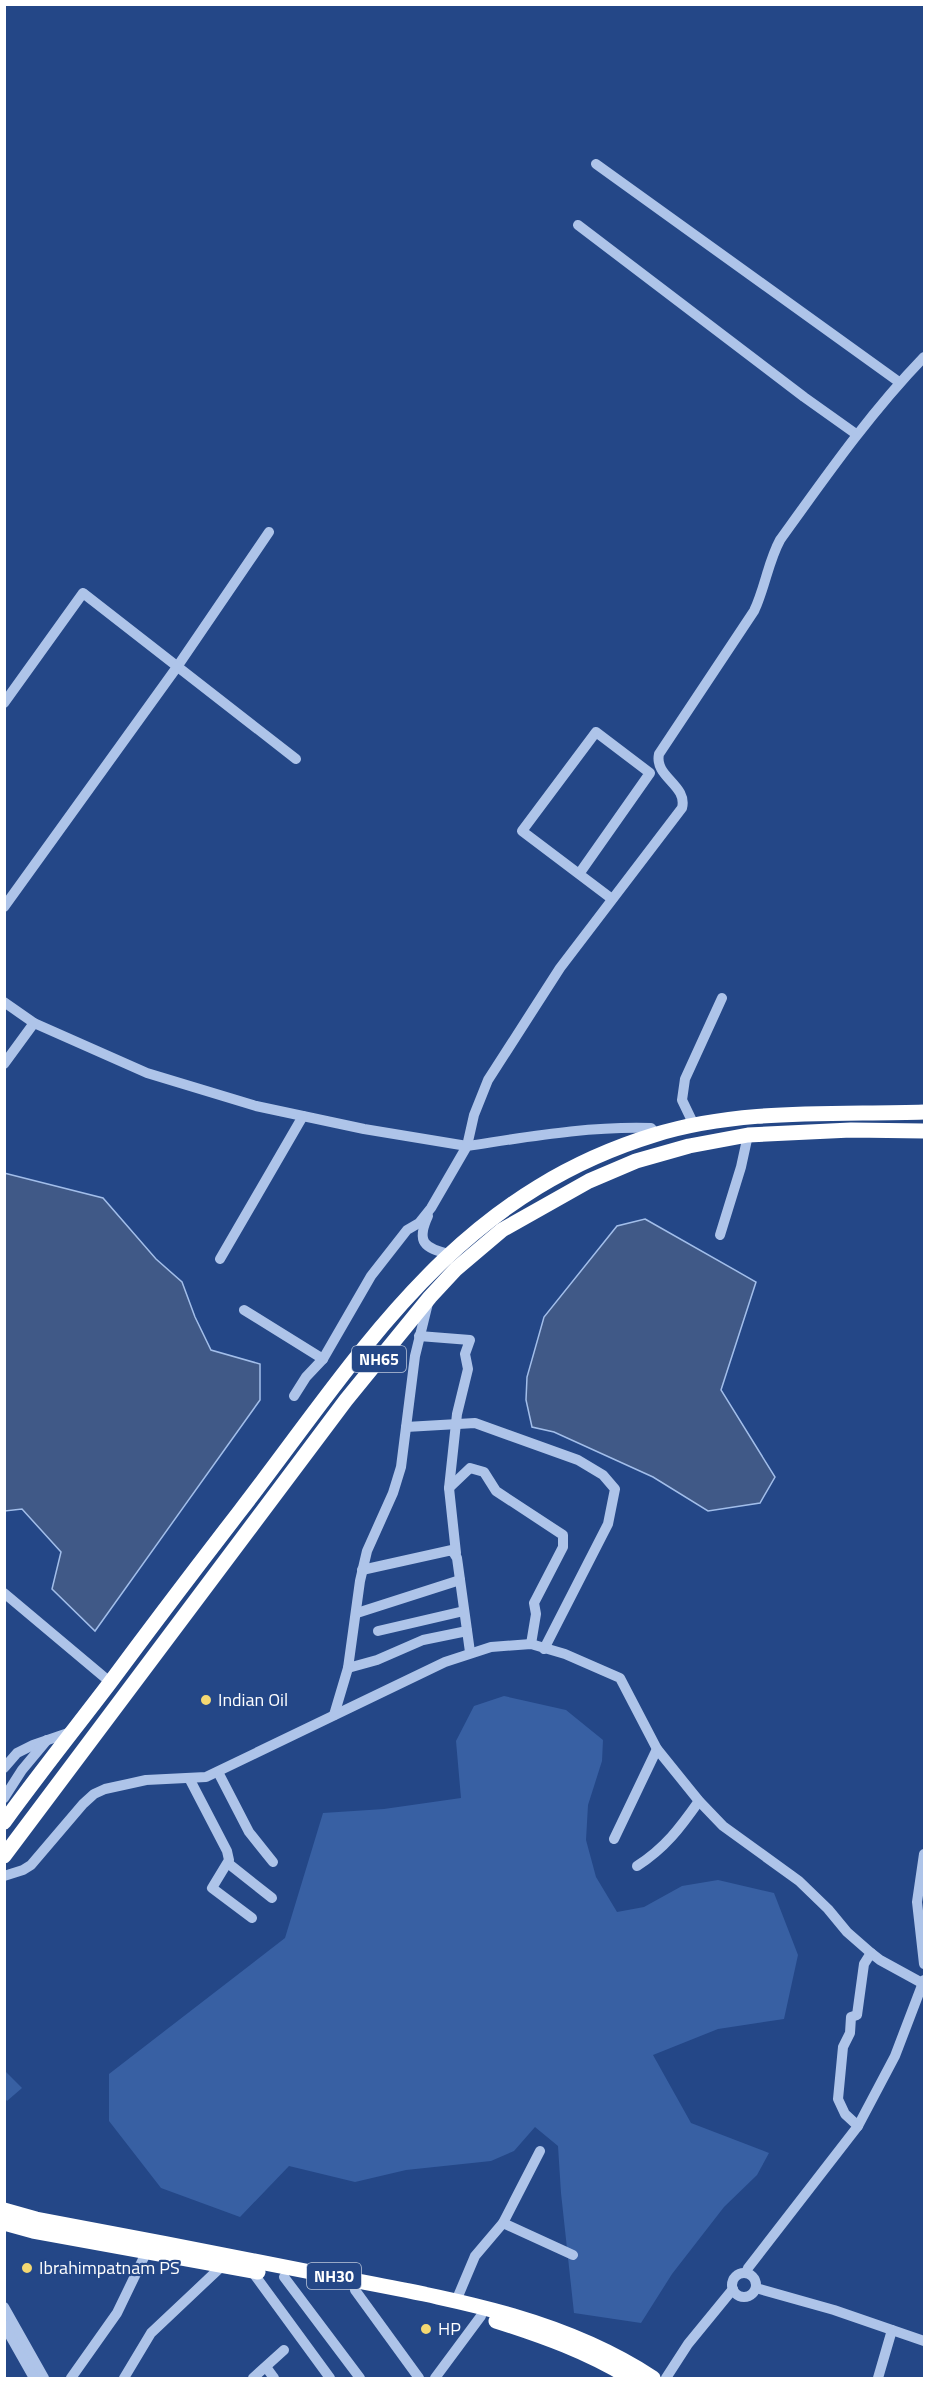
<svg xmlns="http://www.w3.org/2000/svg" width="929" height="2383" font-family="'Titillium Web',sans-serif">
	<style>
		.green { fill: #3860a3 }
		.water { fill: #405987; stroke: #a2beea; stroke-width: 1.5 }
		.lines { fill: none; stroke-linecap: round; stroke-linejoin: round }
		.minor { stroke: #aec4e9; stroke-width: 10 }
		.highway { stroke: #fff; stroke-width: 15 }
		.poi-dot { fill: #f4d872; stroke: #244787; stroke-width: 2 }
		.labels { text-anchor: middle; stroke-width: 4.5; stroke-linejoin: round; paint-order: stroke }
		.shield { fill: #244787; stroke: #bdc8db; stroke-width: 1.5 }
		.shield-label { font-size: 16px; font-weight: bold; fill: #fff }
		.poi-label { font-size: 18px; fill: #fff; stroke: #244787; text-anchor: start }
	</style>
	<rect width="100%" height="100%" fill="#244787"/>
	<g class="green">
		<path d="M504,1696l62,14 37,30 -1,21 -14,44 -2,35 10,37 21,35 27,-5 38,-21 36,-6 56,13 24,62 -14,64 -66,10 -65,26 38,68 78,30 -12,22 -33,32 -52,67 -31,49 -67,-10 -13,-120 -3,-47 -23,-19 -21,24 -23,10 -85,9 -51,12 -66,-16 -49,51 -79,-29 -52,-67v-47l176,-136 38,-125 61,-4 77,-11 -5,-57 18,-35z"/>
		<path d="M4,2070l18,18 -15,13 -2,-3z"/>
	</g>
	<g class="water">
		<path d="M4,1173l99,25 53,61 26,23 13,35 16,33 49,14v36l-165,231 -43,-42 9,-37 -39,-43 -17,2z"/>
		<path d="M645,1219l111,63 -35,108 54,87 -15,26 -52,8 -55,-34 -99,-45 -22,-5 -6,-27 1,-23 17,-60 73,-91z"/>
	</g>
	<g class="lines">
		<g class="minor">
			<path d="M596,164l303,218"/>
			<path d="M578,225l226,172 52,37"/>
			<path d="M4,703l79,-110 213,166"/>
			<path d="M579,874l71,-101 -54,-41 -74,99 90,68"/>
			<path d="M4,907l173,-240 92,-135"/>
			<path d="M4,1002l30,21 113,50 109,33 108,23 103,17 7,-31 14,-35 72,-112 122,-160c6,-23 -28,-31 -23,-54l95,-143c11,-23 14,-49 26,-71 46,-64 90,-127 144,-183"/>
			<path d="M4,1064l30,-41"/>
			<path d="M694,1125l-12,-25 3,-21 37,-81"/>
			<path d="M428,1216c-12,26 -4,32 21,38"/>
			<path d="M720,1235l21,-68 7,-32"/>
			<path d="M220,1259l83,-143"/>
			<path d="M244,1310l79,49"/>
			<path d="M419,1336l51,4 -5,14 3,15 -11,45 -8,74 7,65"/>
			<path d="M294,1396l12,-19 17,-18 48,-83 36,-46 12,-7 12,-15 36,-62c61,-9 122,-20 184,-18l5,6"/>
			<path d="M406,1427l69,-4 103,37 25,15 12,14 -7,35 -64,125"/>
			<path d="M449,1488l21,-20 14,4 12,19 67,44v12l-29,56 2,11 -5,30"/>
			<path d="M362,1570l90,-20 5,8 13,94"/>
			<path d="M4,1593l106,89"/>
			<path d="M357,1613l103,-33"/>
			<path d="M378,1631l86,-20"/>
			<path d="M348,1668l29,-8 46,-20 44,-9"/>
			<path d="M334,1715l14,-47 12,-87 7,-30 26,-58 8,-26 14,-111 13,-53"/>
			<path d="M4,1768l13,-15 16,-8 38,-13"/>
			<path d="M218,1772l31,60 24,30"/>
			<path d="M189,1778l38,73 2,9 -17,28 40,30"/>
			<path d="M4,1798l18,-28 25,-30"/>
			<path d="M614,1839l43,-90"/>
			<path d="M924,1854l-7,48 7,62"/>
			<path d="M229,1864l43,34"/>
			<path d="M637,1866c28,-18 43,-38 62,-65"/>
			<path d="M4,1876l19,-6 8,-5 52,-61 11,-10 11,-5 41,-9 60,-3 239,-115 46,-15 40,-3 34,10 55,24 37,71 42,52 24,25 76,55 29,28 19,23 24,21 9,7 42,23"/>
			<path d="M858,2126l-13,-12 -7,-15 5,-52 7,-14 1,-16 6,-2 7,-51 7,-11"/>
			<path d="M503,2223l70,32"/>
			<path d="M251,2270l79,108"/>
			<path d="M746,2273l2,-5 110,-142 37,-70 29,-76"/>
			<circle cx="744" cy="2285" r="12"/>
			<path d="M284,2277l76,101"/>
			<path d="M756,2288l78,22 90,31"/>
			<path d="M355,2290l64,88"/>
			<path d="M456,2301l19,-45 28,-33 37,-72"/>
			<path d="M4,2307l40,71"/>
			<path d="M4,2325l30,53"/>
			<path d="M266,2367l8,11"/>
			<path d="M71,2378l46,-65 29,-60"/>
			<path d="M124,2378l27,-45 71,-67"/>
			<path d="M253,2378l31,-28"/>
			<path d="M435,2378l46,-62"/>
			<path d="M666,2378l22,-34 45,-55"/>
			<path d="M878,2378l14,-48"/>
		</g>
		<g class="highway">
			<path d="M4,1822c34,-47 70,-92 105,-138 43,-58 87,-116 131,-173 121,-157 212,-314 414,-376 87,-27 181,-20 270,-23"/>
			<path d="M4,1856l342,-456 84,-103 26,-28 46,-39 87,-49 47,-20 53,-15 59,-11 103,-5 73,1"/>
			<path d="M4,2210l32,9c97,18 193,37 290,56 112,22 230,39 327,103"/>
			<path d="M4,2223l29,8 225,41"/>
			<path d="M496,2321c47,15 92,31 134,57"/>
		</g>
	</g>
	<g class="poi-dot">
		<circle cx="206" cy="1700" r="6"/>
		<circle cx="27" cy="2268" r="6"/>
		<circle cx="426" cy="2329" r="6"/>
	</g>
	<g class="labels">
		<g class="shield">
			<rect x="352" y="1346" width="54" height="26" rx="4.5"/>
			<rect x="307" y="2263" width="54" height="26" rx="4.5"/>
		</g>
		<g class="shield-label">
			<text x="379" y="1365">NH65</text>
			<text x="334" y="2282">NH30</text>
		</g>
		<g class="poi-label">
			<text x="218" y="1706">Indian Oil</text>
			<text x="39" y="2274">Ibrahimpatnam PS</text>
			<text x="438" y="2335">HP</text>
		</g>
	</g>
	<rect width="929" height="2383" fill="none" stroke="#ffffff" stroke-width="12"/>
</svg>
